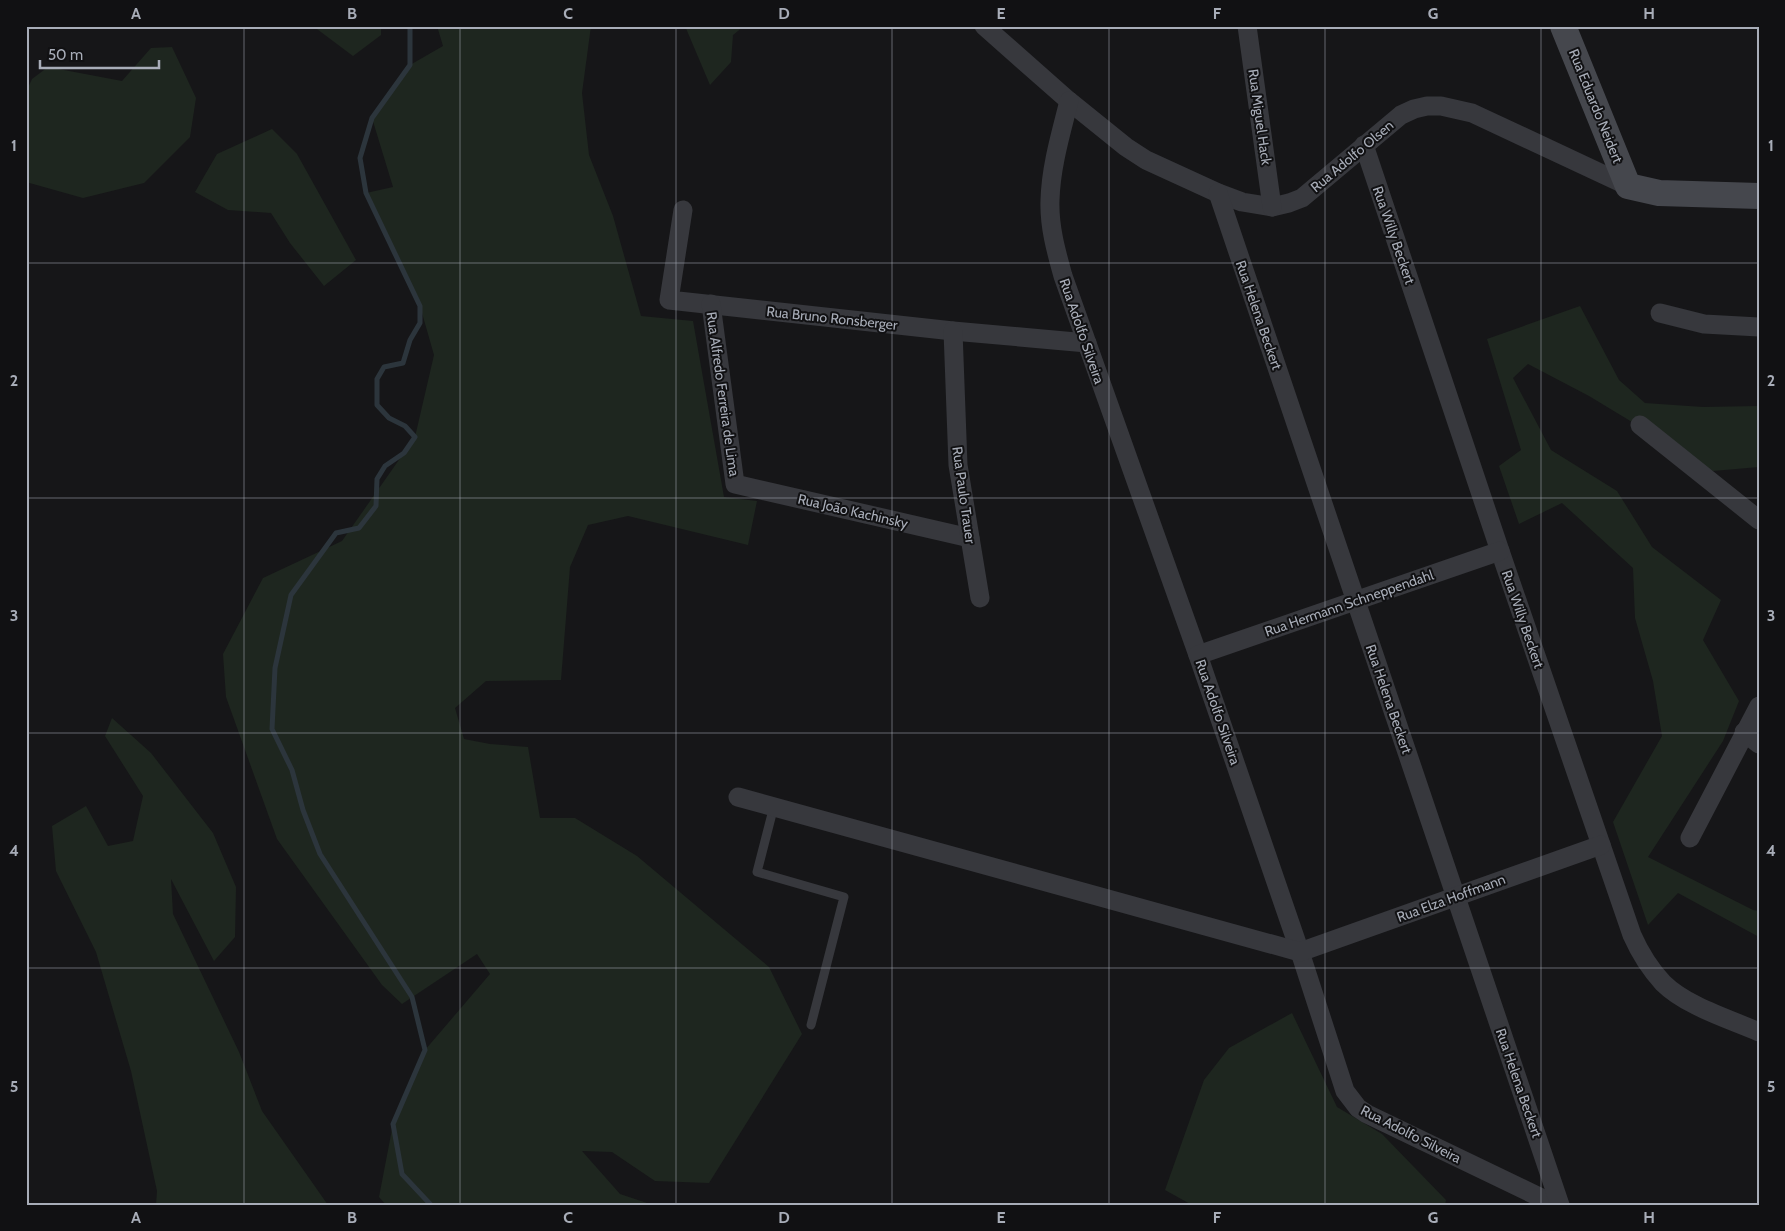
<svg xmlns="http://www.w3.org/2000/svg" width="1785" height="1231" font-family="Cabin,sans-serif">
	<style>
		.green { fill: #1e261f }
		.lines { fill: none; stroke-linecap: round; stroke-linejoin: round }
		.stream { stroke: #2c353c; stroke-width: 5 }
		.lane { stroke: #37383d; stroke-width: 9 }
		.street { stroke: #37383d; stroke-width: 19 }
		.secondary { stroke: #45474d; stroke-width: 26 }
		.grid { fill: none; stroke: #a8adb8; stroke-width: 1; stroke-opacity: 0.55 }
		.labels { text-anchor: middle; stroke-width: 4; stroke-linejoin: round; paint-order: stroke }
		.street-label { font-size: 14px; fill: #a8adb8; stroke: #111113 }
		.neatline { fill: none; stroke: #a8adb8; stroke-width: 2 }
		.grid-label { font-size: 16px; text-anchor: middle; font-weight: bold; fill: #a8adb8 }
	</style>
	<rect width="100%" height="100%" fill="#161618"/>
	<g class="green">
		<path d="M313,26h68v9l-28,21z"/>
		<path d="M437,26h154l-9,67 7,62 24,61 28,100 52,5 31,176 33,4 -9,44 -120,-29 -40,9 -18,42 -9,113 -75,1 -31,27 9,31 26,5 38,3 12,71h35l62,38 132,111 33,67 -93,149 -54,-2 -43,-29 -30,-1 38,43 33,11h-267l-7,-8 14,-73 32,-74 65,-76 -13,-20 -75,50 -20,-19 -105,-146 -51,-142 -3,-43 40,-76 79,-37 73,-104 19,-82 -14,-49 -54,-113 27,-6 -21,-69 38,-53 33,-19z"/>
		<path d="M685,26h59l-11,9 -2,27 -21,23z"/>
		<path d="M172,47l24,51 -6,39 -46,46 -61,15 -57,-16v-90l6,-13 16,-12 74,14 29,-33z"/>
		<path d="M272,129l25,25 59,106 -32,26 -34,-43 -19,-30 -43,-3 -33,-18 22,-38z"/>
		<path d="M1580,306l39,74 26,23 58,4 56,-1v61l-46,4 -124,-75 -61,-32 -15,14 38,72 66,41 35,56 69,53 -18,40 36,61 -16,40 -75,116 105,53 6,1v26l-81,-44 -30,32 -35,-103 49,-86 -9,-55 -18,-63 -2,-50 -71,-65 -43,21 -20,-58 22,-16 -34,-111z"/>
		<path d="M112,718l39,35 62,80 23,54 -1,50 -21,24 -43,-82 2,35 66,138 23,59 66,94h-172l1,-14 -26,-120 -35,-119 -40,-81 -4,-45 34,-20 22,40 25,-5 10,-45 -38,-60z"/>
		<path d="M1292,1013l45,94 45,27 64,66 -1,5h-253l-27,-15 39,-110 25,-32z"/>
	</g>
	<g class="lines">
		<path class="stream" d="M410,26v39l-38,53 -12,40 6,35 54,113v17l-10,17 -7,23 -19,4 -7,12v26l12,13 16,8 10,11 -11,16 -19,13 -8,13 -1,27 -17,22 -23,5 -45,62 -16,73 -3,61 20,41 11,40 17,44 92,143 13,53 -32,74 9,50 29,31"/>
		<path class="lane" d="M774,806l-17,66 87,25 -33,128"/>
		<g class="street">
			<path d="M984,26l85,75 57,46 20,13 72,33 24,9 30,5 17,-4 13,-5 99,-83 13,-6 13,-3h14l31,7 156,73"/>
			<path d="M1247,26l25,181"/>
			<path d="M1069,101c-8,32 -18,65 -19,99 -1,26 6,51 13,76l135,379 102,297 45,139 13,17 9,6 189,91"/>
			<path d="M1364,145l136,406 132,384c8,18 18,34 31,48 23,23 66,36 96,49"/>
			<path d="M1218,193l342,1012"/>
			<path d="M683,210l-14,90 284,31 134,12"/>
			<path d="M711,304l24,180 235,54"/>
			<path d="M1660,313l44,11 55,3"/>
			<path d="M953,331l5,134 22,133"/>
			<path d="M1640,425l119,95"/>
			<path d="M1198,655l302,-104"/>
			<path d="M1744,732l15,12"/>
			<path d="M738,797l562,155 301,-107"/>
			<path d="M1690,838l69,-132"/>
		</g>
		<path class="secondary" d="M1563,26l65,160 31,7 100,3"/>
	</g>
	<path class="grid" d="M244,26v1179M460,26v1179M676,26v1179M892,26v1179M1109,26v1179M1325,26v1179M1541,26v1179M26,263h1733M26,498h1733M26,733h1733M26,968h1733"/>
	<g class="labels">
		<g class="street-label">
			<text transform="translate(1596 106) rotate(68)" y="5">Rua Eduardo Neidert</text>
			<text transform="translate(1260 117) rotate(82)" y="5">Rua Miguel Hack</text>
			<text transform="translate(1352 156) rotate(-40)" y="5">Rua Adolfo Olsen</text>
			<text transform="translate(1394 235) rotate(71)" y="5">Rua Willy Beckert</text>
			<text transform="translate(1259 315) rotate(71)" y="5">Rua Helena Beckert</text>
			<text transform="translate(832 318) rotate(6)" y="5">Rua Bruno Ronsberger</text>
			<text transform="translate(1082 331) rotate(71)" y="5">Rua Adolfo Silveira</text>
			<text transform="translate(723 394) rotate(82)" y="5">Rua Alfredo Ferreira de Lima</text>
			<text transform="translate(964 495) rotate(82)" y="5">Rua Paulo Trauer</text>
			<text transform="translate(853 511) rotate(13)" y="5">Rua João Kachinsky</text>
			<text transform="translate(1349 603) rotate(-19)" y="5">Rua Hermann Schneppendahl</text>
			<text transform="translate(1523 619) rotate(71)" y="5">Rua Willy Beckert</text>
			<text transform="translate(1389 699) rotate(71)" y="5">Rua Helena Beckert</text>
			<text transform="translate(1218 712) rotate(71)" y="5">Rua Adolfo Silveira</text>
			<text transform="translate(1451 898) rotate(-20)" y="5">Rua Elza Hoffmann</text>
			<text transform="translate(1519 1083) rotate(71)" y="5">Rua Helena Beckert</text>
			<text transform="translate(1411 1134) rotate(27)" y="5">Rua Adolfo Silveira</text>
		</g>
	</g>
	<rect width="1785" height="1231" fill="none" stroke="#111113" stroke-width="55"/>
	<path d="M40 60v8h119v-8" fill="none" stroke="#a8adb8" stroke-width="2.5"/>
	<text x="48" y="60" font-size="15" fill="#a8adb8" stroke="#111113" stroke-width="4" paint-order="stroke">50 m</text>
	<rect x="28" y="28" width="1730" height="1176" class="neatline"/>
	<g class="grid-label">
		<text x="136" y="19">A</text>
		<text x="352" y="19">B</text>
		<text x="568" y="19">C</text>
		<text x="784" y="19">D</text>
		<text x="1001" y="19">E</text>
		<text x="1217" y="19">F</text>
		<text x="1433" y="19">G</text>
		<text x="1649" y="19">H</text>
		<text x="14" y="151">1</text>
		<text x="1771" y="151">1</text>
		<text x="14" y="386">2</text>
		<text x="1771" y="386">2</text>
		<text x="14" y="621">3</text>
		<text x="1771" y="621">3</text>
		<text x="14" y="856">4</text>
		<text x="1771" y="856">4</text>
		<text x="14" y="1092">5</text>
		<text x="1771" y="1092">5</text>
		<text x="136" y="1223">A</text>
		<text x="352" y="1223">B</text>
		<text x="568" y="1223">C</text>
		<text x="784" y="1223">D</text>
		<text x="1001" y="1223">E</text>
		<text x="1217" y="1223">F</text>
		<text x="1433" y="1223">G</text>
		<text x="1649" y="1223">H</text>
	</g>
</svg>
